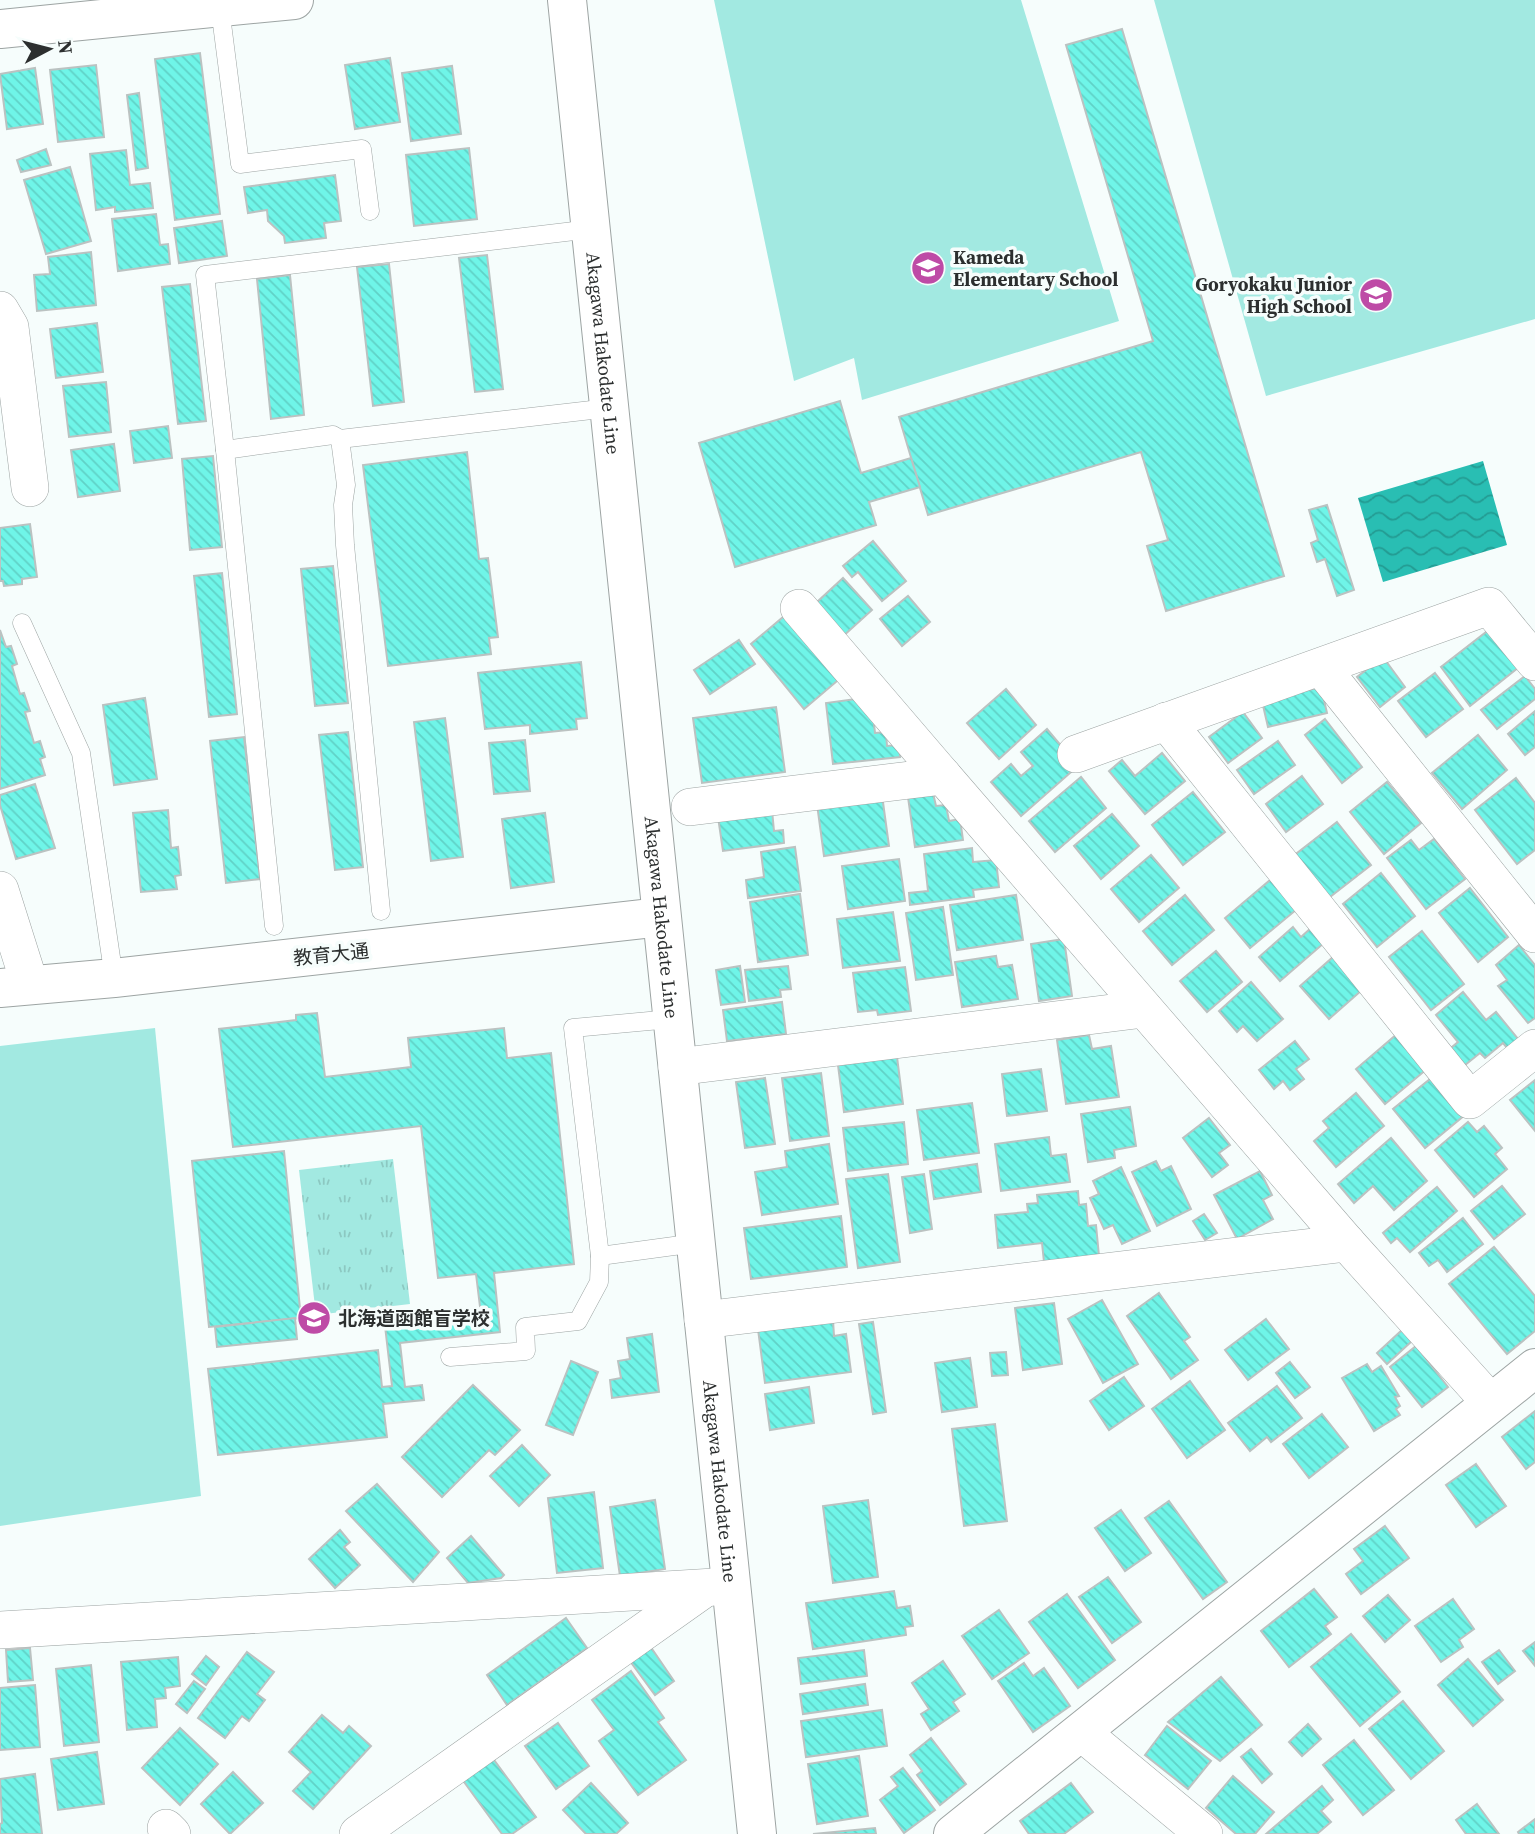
<svg xmlns="http://www.w3.org/2000/svg" width="1535" height="1834" font-family="'Source Serif 4','Noto Sans JP',serif">
	<style>
		.park { fill: url(#park-tufts) }
		.pitch { fill: #a2e9e1 }
		.water { fill: url(#water-waves) }
		.building { fill: url(#building-back-hatch); stroke: #bbc2c1; stroke-width: 2 }
		.lines { fill: none; stroke-linecap: round; stroke-linejoin: round }
		.service-casing { stroke: #9da4a3; stroke-width: 19 }
		.minor-casing { stroke: #9da4a3; stroke-width: 38 }
		.tertiary-casing { stroke: #9da4a3; stroke-width: 40 }
		.secondary-casing { stroke: #9da4a3; stroke-width: 40 }
		.service { stroke: #fff; stroke-width: 18 }
		.minor { stroke: #fff; stroke-width: 37 }
		.tertiary { stroke: #fff; stroke-width: 38 }
		.secondary { stroke: #fff; stroke-width: 38 }
		.labels { text-anchor: middle; stroke-width: 7; stroke-linejoin: round; paint-order: stroke }
		.poi-label { font-size: 19px; font-weight: bold; fill: #2c2f2f; stroke: #f6fdfc; text-anchor: start }
		.street-label { font-size: 19px; fill: #2c2f2f; stroke: #f6fdfc }
	</style>
	<defs>
		<pattern id="park-tufts" width="24" height="20" patternUnits="userSpaceOnUse" patternTransform="scale(1.75)"><rect width="24" height="20" fill="#a2e9e1"/><path d="M3 7l-1-3M5 7V3M7 7l1-3M15 17l-1-3M17 17v-4M19 17l1-3" fill="none" stroke="#8cc8c1"/></pattern>
		<pattern id="water-waves" width="16" height="10" patternUnits="userSpaceOnUse" patternTransform="scale(1.75)"><rect width="16" height="10" fill="#29beb3"/><path d="M0 5q4-4 8 0t8 0" fill="none" stroke="#239b92"/></pattern>
		<pattern id="building-back-hatch" width="6" height="6" patternUnits="userSpaceOnUse" patternTransform="scale(1.75)"><rect width="6" height="6" fill="#6ff5e8"/><path d="M-1 5l2 2M0 0l6 6M5-1l2 2" fill="none" stroke="#60d2c7"/></pattern>
	</defs>
	<rect width="100%" height="100%" fill="#f6fdfc"/>
	<path class="park" d="M393,1159l17,145 -94,11 -17,-145z"/>
	<g class="pitch">
		<path d="M714,0h307l98,321 -257,79 -8,-42 -60,23z"/>
		<path d="M1154,0h381v319l-269,77z"/>
		<path d="M155,1028l46,468 -201,30v-480z"/>
	</g>
	<path class="water" d="M1483,461l24,84 -124,37 -25,-84z"/>
	<g class="building">
		<path d="M1122,29l162,547 -118,35 -19,-65 21,-6 -27,-88 -213,63 -29,-98 254,-76 -87,-296z"/>
		<path d="M200,53l20,161 -45,6 -20,-161z"/>
		<path d="M390,58l10,64 -45,7 -10,-64z"/>
		<path d="M96,65l8,72 -46,5 -8,-72z"/>
		<path d="M452,66l9,68 -50,7 -9,-68z"/>
		<path d="M35,68l8,56 -36,5 -7,-55z"/>
		<path d="M139,93l9,75 -12,2 -9,-75z"/>
		<path d="M469,148l8,71 -63,7 -8,-71z"/>
		<path d="M46,149l5,16 -30,7 -4,-12z"/>
		<path d="M126,150l4,35 20,-2 3,25 -38,4v-5l-19,3 -6,-56z"/>
		<path d="M70,167l21,74 -45,13 -22,-74z"/>
		<path d="M335,175l6,46 -17,2 2,15 -41,5 -1,-7 -16,-15 -1,-11 -19,3 -4,-26z"/>
		<path d="M156,214l4,31 8,-1 2,20 -52,7 -6,-52z"/>
		<path d="M222,221l5,35 -48,7 -5,-35z"/>
		<path d="M91,252l5,53 -59,6 -3,-36 16,-1 -2,-17z"/>
		<path d="M487,255l16,134 -28,3 -16,-134z"/>
		<path d="M389,264l15,138 -31,4 -16,-139z"/>
		<path d="M290,275l14,140 -33,4 -14,-140z"/>
		<path d="M190,284l16,137 -28,3 -16,-137z"/>
		<path d="M97,323l6,49 -47,6 -6,-49z"/>
		<path d="M106,382l5,50 -42,5 -6,-51z"/>
		<path d="M840,401l21,72 50,-15 9,29 -51,15 7,23 -141,42 -36,-124z"/>
		<path d="M168,426l4,32 -38,5 -4,-32z"/>
		<path d="M114,444l6,47 -42,6 -7,-47z"/>
		<path d="M467,452l12,107 9,-1 10,79 -9,1 2,16 -103,12 -25,-201z"/>
		<path d="M213,456l9,91 -32,3 -8,-91z"/>
		<path d="M1327,505l27,85 -17,6 -12,-37 -8,3 -6,-19 7,-3 -9,-30z"/>
		<path d="M30,524l7,53 -15,2v5l-18,2 -1,-5h-3v-53z"/>
		<path d="M873,541l33,40 -24,20 -24,-29 -6,5 -9,-11z"/>
		<path d="M333,566l15,137 -33,3 -14,-137z"/>
		<path d="M222,573l15,141 -28,3 -15,-141z"/>
		<path d="M843,578l29,32 -31,28 -25,-35z"/>
		<path d="M908,596l22,26 -28,24 -22,-27z"/>
		<path d="M789,612l54,64 -39,33 -53,-65z"/>
		<path d="M1490,629l29,38 -49,39 -29,-39z"/>
		<path d="M0,630l6,17 5,-1 6,18 -5,2 8,28 4,-1 6,18 -5,1 9,31 6,-2 5,16 -5,2 5,16 -45,14z"/>
		<path d="M739,640l16,24 -45,30 -16,-24z"/>
		<path d="M1383,657l22,30 -25,20 -23,-30z"/>
		<path d="M581,662l6,56 -11,1 1,10 -47,5v-9l-45,4 -7,-56z"/>
		<path d="M1435,673l28,36 -37,28 -28,-36z"/>
		<path d="M1525,676l10,13v10l-38,30 -16,-19z"/>
		<path d="M1321,687l6,26 -59,14 -6,-26z"/>
		<path d="M1006,689l30,36 -37,34 -32,-36z"/>
		<path d="M145,698l12,81 -43,6 -11,-80z"/>
		<path d="M863,698l9,7 3,28 11,-1 1,14 12,-1 1,12 -67,7 -7,-61z"/>
		<path d="M776,707l9,65 -83,11 -9,-65z"/>
		<path d="M1535,711v36l-10,8 -17,-21z"/>
		<path d="M1243,712l19,26 -34,25 -19,-26z"/>
		<path d="M445,718l18,139 -32,4 -17,-139z"/>
		<path d="M1325,719l37,48 -20,16 -37,-48z"/>
		<path d="M1047,729l31,37 -57,50 -30,-34 20,-18 10,12 12,-10 -12,-14z"/>
		<path d="M348,732l15,135 -28,3 -16,-135z"/>
		<path d="M1478,735l29,35 -45,39 -30,-36z"/>
		<path d="M244,737l16,142 -34,4 -16,-142z"/>
		<path d="M525,740l5,51 -36,3 -5,-51z"/>
		<path d="M1278,741l17,24 -41,29 -17,-24z"/>
		<path d="M1162,753l23,28 -40,33 -36,-43 13,-11 13,16z"/>
		<path d="M1302,776l21,28 -37,28 -20,-28z"/>
		<path d="M1081,777l25,31 -51,44 -26,-31z"/>
		<path d="M1516,778l19,25v47l-18,14 -42,-54z"/>
		<path d="M1387,782l34,41 -37,31 -34,-42z"/>
		<path d="M35,784l20,64 -39,11 -16,-54v-10z"/>
		<path d="M1193,792l32,40 -42,33 -31,-40z"/>
		<path d="M933,793l3,13 10,-1 3,16 11,-2 3,21 -48,7 -7,-50z"/>
		<path d="M882,795l7,51 -65,10 -7,-52z"/>
		<path d="M168,810l3,38 7,-1 3,28 -6,1 2,13 -36,3 -8,-79z"/>
		<path d="M772,810l2,21 9,-1 1,13 -61,8 -5,-34z"/>
		<path d="M545,813l9,69 -43,6 -9,-69z"/>
		<path d="M1112,814l27,32 -38,33 -27,-33z"/>
		<path d="M1337,822l34,43 -45,35 -34,-43z"/>
		<path d="M1434,839l31,40 -39,30 -39,-51 24,-18 8,10z"/>
		<path d="M795,847l6,44 -53,7 -2,-18 18,-3 -3,-25z"/>
		<path d="M972,848l1,14 23,-2 3,27 -26,3 1,7 -64,8 -1,-12 19,-2 -4,-37z"/>
		<path d="M1151,855l28,33 -40,34 -28,-33z"/>
		<path d="M899,859l6,42 -57,8 -6,-43z"/>
		<path d="M1381,873l34,43 -38,31 -34,-43z"/>
		<path d="M1276,875l26,30 -52,43 -25,-30z"/>
		<path d="M1470,888l38,49 -30,25 -39,-49z"/>
		<path d="M800,894l8,61 -50,7 -8,-60z"/>
		<path d="M1016,895l7,45 -66,10 -7,-45z"/>
		<path d="M1185,895l29,35 -42,35 -29,-34z"/>
		<path d="M943,907l10,68 -37,5 -10,-67z"/>
		<path d="M893,912l7,49 -57,7 -6,-49z"/>
		<path d="M1293,927l8,10 10,-9 13,15 -44,38 -21,-24z"/>
		<path d="M1422,931l42,53 -33,26 -42,-53z"/>
		<path d="M1064,939l8,57 -33,5 -8,-57z"/>
		<path d="M1519,945l16,20v53l-7,5 -30,-37 9,-6 -11,-15z"/>
		<path d="M1216,951l26,31 -35,30 -27,-31z"/>
		<path d="M996,956l2,11 14,-2 6,34 -56,8 -7,-45z"/>
		<path d="M1333,957l29,33 -33,29 -29,-33z"/>
		<path d="M740,966l5,36 -24,3 -5,-35z"/>
		<path d="M788,966l3,23 -11,1 1,7 -32,4 -4,-31z"/>
		<path d="M905,967l6,44 -33,4 -1,-5 -19,2 -5,-39z"/>
		<path d="M1251,982l32,37 -26,22 -14,-15 -6,6 -18,-21z"/>
		<path d="M1463,992l23,28 10,-8 23,28 -11,9 -5,-6 -18,15 -5,-5 -20,16 -14,-17 12,-10 -22,-27z"/>
		<path d="M782,1002l4,32 -59,7 -4,-31z"/>
		<path d="M317,1013l8,64 86,-10 -3,-29 96,-10 3,30 44,-5 23,211 -80,9 6,59 -100,11 5,44 17,-2 2,15 -41,4 4,33 -169,18 -10,-86 170,-19 4,37 10,-1 -7,-60 96,-11 -5,-41 -38,4 -17,-152 -188,21 -14,-118 77,-9v-5z"/>
		<path d="M1397,1034l30,35 -42,35 -29,-35z"/>
		<path d="M1089,1035l3,14 19,-3 8,51 -53,7 -9,-64z"/>
		<path d="M1295,1041l14,18 -13,10 8,10 -14,11 -7,-9 -9,8 -15,-19z"/>
		<path d="M897,1057l6,47 -59,8 -6,-47z"/>
		<path d="M1041,1069l6,42 -40,5 -5,-42z"/>
		<path d="M821,1073l8,63 -39,5 -8,-63z"/>
		<path d="M1435,1075l31,39 -41,34 -32,-39z"/>
		<path d="M765,1078l10,66 -30,4 -9,-66z"/>
		<path d="M1535,1080v51l-25,-31z"/>
		<path d="M1356,1093l28,33 -48,41 -22,-26 15,-13 -6,-7z"/>
		<path d="M972,1103l7,50 -55,7 -7,-50z"/>
		<path d="M1130,1107l6,39 -22,4 1,8 -27,4 -7,-48z"/>
		<path d="M1209,1118l21,27 -11,8 9,12 -16,12 -29,-39z"/>
		<path d="M904,1122l4,42 -60,7 -5,-43z"/>
		<path d="M1468,1122l9,10 7,-6 18,22 -7,6 12,15 -33,28 -39,-47z"/>
		<path d="M1049,1137l2,19 15,-2 4,28 -69,9 -6,-47z"/>
		<path d="M1391,1138l36,43 -33,29 -21,-24 -19,17 -16,-19z"/>
		<path d="M829,1144l9,60 -76,11 -7,-43 32,-5 -2,-16z"/>
		<path d="M284,1151l17,167 -92,9 -17,-166z"/>
		<path d="M1156,1161l5,10 10,-5 20,43 -34,17 -25,-54z"/>
		<path d="M977,1164l4,28 -47,7 -4,-28z"/>
		<path d="M1121,1167l29,64 -28,13 -9,-19 -9,4 -14,-31 9,-4 -6,-13z"/>
		<path d="M1260,1171l12,24 -9,5 10,19 -36,20 -23,-44z"/>
		<path d="M888,1174l12,88 -42,6 -12,-89z"/>
		<path d="M924,1174l8,55 -22,4 -8,-56z"/>
		<path d="M1502,1186l23,28 -31,25 -23,-28z"/>
		<path d="M1437,1187l20,24 -47,41 -13,-14 -6,5 -8,-10z"/>
		<path d="M1078,1191l1,14 7,-1 2,22 8,-1 3,31 -55,6 -2,-19 -44,5 -3,-33 33,-3 -1,-8 11,-1 -1,-8z"/>
		<path d="M1204,1214l13,19 -12,7 -12,-19z"/>
		<path d="M841,1216l6,51 -96,12 -7,-51z"/>
		<path d="M1463,1218l20,26 -36,28 -9,-12 -9,6 -10,-13z"/>
		<path d="M1494,1247l41,49v35l-28,23 -58,-70z"/>
		<path d="M1159,1293l31,44 -6,4 14,19 -27,19 -44,-63z"/>
		<path d="M1102,1300l36,64 -35,19 -35,-64z"/>
		<path d="M1054,1303l8,61 -39,6 -8,-62z"/>
		<path d="M295,1318l2,21 -80,8 -2,-20z"/>
		<path d="M1266,1319l23,30 -41,31 -23,-30z"/>
		<path d="M833,1320l1,16 12,-2 5,38 -86,11 -7,-54z"/>
		<path d="M873,1322l13,90 -13,2 -14,-90z"/>
		<path d="M1402,1330l10,11 -25,23 -10,-11z"/>
		<path d="M652,1334l7,58 -47,6 -2,-18 11,-2 -3,-17 12,-2 -3,-21z"/>
		<path d="M1416,1346l32,41 -26,20 -32,-40z"/>
		<path d="M1006,1352l2,23 -16,1 -2,-23z"/>
		<path d="M970,1358l7,49 -35,5 -7,-49z"/>
		<path d="M571,1361l27,11 -25,63 -27,-10z"/>
		<path d="M1290,1362l20,25 -15,11 -19,-25z"/>
		<path d="M1367,1364l5,8 9,-6 18,30 -4,1 5,9 -4,3 4,6 -26,16 -32,-53z"/>
		<path d="M1124,1377l20,29 -35,24 -19,-29z"/>
		<path d="M1190,1381l35,49 -38,28 -35,-49z"/>
		<path d="M473,1385l47,45 -25,25 -6,-5 -47,47 -40,-40z"/>
		<path d="M1277,1386l25,32 -31,24 -4,-5 -17,14 -22,-28z"/>
		<path d="M809,1387l5,36 -44,7 -5,-36z"/>
		<path d="M1535,1411v51l-9,7 -24,-32z"/>
		<path d="M1322,1414l26,33 -39,31 -26,-34z"/>
		<path d="M995,1424l12,97 -43,5 -12,-97z"/>
		<path d="M522,1445l28,30 -31,31 -29,-30z"/>
		<path d="M1476,1464l30,42 -30,21 -30,-42z"/>
		<path d="M377,1484l62,68 -26,30 -67,-71z"/>
		<path d="M594,1492l9,76 -46,5 -9,-75z"/>
		<path d="M655,1500l10,69 -45,7 -10,-69z"/>
		<path d="M868,1500l10,77 -45,6 -10,-77z"/>
		<path d="M1169,1501l58,81 -24,17 -58,-81z"/>
		<path d="M1121,1510l30,43 -26,18 -30,-43z"/>
		<path d="M1385,1526l24,32 -48,36 -15,-20 17,-13 -9,-12z"/>
		<path d="M340,1530l10,12 -6,5 16,18 -25,23 -26,-29z"/>
		<path d="M471,1536l33,39 -3,3 -33,5 -21,-25z"/>
		<path d="M1108,1577l33,45 -29,21 -33,-46z"/>
		<path d="M1314,1589l23,28 -12,9 6,8 -42,33 -28,-36z"/>
		<path d="M894,1591l3,17 13,-2 3,20 -8,1 1,8 -93,14 -7,-46z"/>
		<path d="M1067,1594l48,66 -37,28 -49,-66z"/>
		<path d="M1388,1595l22,25 -25,22 -22,-26z"/>
		<path d="M1453,1599l21,30 -15,11 4,7 -22,15 -26,-36z"/>
		<path d="M999,1610l30,43 -37,26 -30,-43z"/>
		<path d="M566,1618l21,30 -80,57 -20,-30z"/>
		<path d="M1351,1634l49,58 -40,34 -49,-59z"/>
		<path d="M1535,1642v24l-12,-15z"/>
		<path d="M648,1643l26,38 -19,14 -28,-38z"/>
		<path d="M30,1648l3,32 -25,2 -2,-32z"/>
		<path d="M864,1650l3,26 -66,8 -3,-26z"/>
		<path d="M1499,1650l16,21 -17,13 -16,-22z"/>
		<path d="M247,1652l27,20 -17,22 8,6 -16,21 -7,-5 -17,22 -27,-20z"/>
		<path d="M206,1656l13,11 -13,18 -14,-11z"/>
		<path d="M178,1657l2,29 -15,2 1,10 -11,1 2,28 -30,3 -6,-68z"/>
		<path d="M1468,1659l35,41 -30,26 -35,-41z"/>
		<path d="M943,1661l22,33 -12,8 6,9 -28,19 -10,-16 8,-5 -17,-26z"/>
		<path d="M1024,1663l9,13 11,-8 26,38 -37,26 -35,-51z"/>
		<path d="M91,1665l8,77 -35,4 -8,-77z"/>
		<path d="M631,1671l33,47 -6,4 28,38 -48,35 -39,-54 15,-11 -22,-30z"/>
		<path d="M1221,1677l41,48 -42,36 -52,-39z"/>
		<path d="M194,1681l11,8 -18,24 -11,-9z"/>
		<path d="M865,1684l3,21 -65,9 -3,-20z"/>
		<path d="M35,1685l5,62 -40,3v-62z"/>
		<path d="M1403,1701l41,50 -33,28 -42,-50z"/>
		<path d="M882,1710l5,36 -81,11 -5,-36z"/>
		<path d="M322,1715l21,18 6,-7 22,20 -58,63 -20,-18 18,-19 -22,-20z"/>
		<path d="M558,1723l31,43 -33,23 -31,-43z"/>
		<path d="M1308,1724l13,15 -19,17 -13,-14z"/>
		<path d="M1167,1726l44,35 -23,28 -43,-34z"/>
		<path d="M180,1728l38,36 -38,41 -38,-37z"/>
		<path d="M931,1738l35,46 -26,21 -23,-30 5,-4 -12,-16z"/>
		<path d="M1354,1740l40,50 -31,25 -40,-50z"/>
		<path d="M1251,1749l21,25 -10,9 -21,-26z"/>
		<path d="M97,1752l7,52 -46,6 -7,-51z"/>
		<path d="M489,1753l47,64 -24,17h-10l-43,-59z"/>
		<path d="M859,1756l9,60 -51,8 -9,-60z"/>
		<path d="M903,1768l32,42 -31,23 -24,-33 18,-14 -7,-9z"/>
		<path d="M233,1772l30,31 -33,31 -29,-30z"/>
		<path d="M35,1774l7,60h-42v-10l2,-1 -2,-44z"/>
		<path d="M1233,1776l41,36 -19,22h-19l-30,-26z"/>
		<path d="M591,1783l37,40 -12,11h-30l-23,-24z"/>
		<path d="M1071,1783l22,29 -29,22h-35l-9,-13z"/>
		<path d="M1322,1786l11,14 -12,11 10,11 -14,12h-51z"/>
		<path d="M1477,1804l22,30h-33l-10,-14z"/>
		<path d="M1535,1819v15h-16l-1,-2z"/>
		<path d="M875,1828l1,6h-63z"/>
	</g>
	<g class="lines">
		<g class="service-casing">
			<g id="service">
				<path d="M220,8l20,156 122,-15 8,62"/>
				<path d="M225,450l108,-15 7,4"/>
				<path d="M22,623l59,130 33,225"/>
				<path d="M381,911l-36,-366 -2,-40 3,-20 -6,-46 269,-31"/>
				<path d="M274,926l-49,-476 -20,-175 386,-46"/>
				<path d="M600,1256l96,-13"/>
				<path d="M450,1357l76,-6 -1,-24 53,-6 21,-39 1,-26 -27,-228 98,-9"/>
			</g>
		</g>
		<g class="minor-casing">
			<g id="minor">
				<path d="M0,310l10,17 20,161"/>
				<path d="M799,608l144,168"/>
				<path d="M1321,667l214,267"/>
				<path d="M1166,721l304,379 65,-52"/>
				<path d="M1076,754l413,-148 46,56"/>
				<path d="M690,807l253,-31 404,467 144,160"/>
				<path d="M0,890l30,95"/>
				<path d="M677,1067l467,-58"/>
				<path d="M703,1320l644,-77"/>
				<path d="M0,1630l731,-44"/>
				<path d="M1081,1732l123,102"/>
				<path d="M166,1828l6,6"/>
				<path d="M358,1834l346,-245"/>
			</g>
		</g>
		<g class="tertiary-casing">
			<g id="tertiary">
				<path d="M0,29l294,-29"/>
				<path d="M0,988l114,-10 547,-61"/>
				<path d="M953,1834l582,-466"/>
			</g>
		</g>
		<g class="secondary-casing">
			<g id="secondary">
				<path id="s1" d="M567,0l190,1834"/>
			</g>
		</g>
		<use href="#service" class="service"/>
		<use href="#minor" class="minor"/>
		<use href="#tertiary" class="tertiary"/>
		<use href="#secondary" class="secondary"/>
	</g>
	<defs>
		<g id="school-disc" transform="scale(1.75)"><circle r="9.5" fill="#be4ba6" stroke="#f6fdfc"/><path d="M0-5L7-2L0 1L-7-2ZM-4 1L0 2.5L4 1V4Q0 6-4 4Z" fill="#fff"/></g>
	</defs>
	<g fill-rule="evenodd">
		<use href="#school-disc" x="928" y="268"/>
		<use href="#school-disc" x="1376" y="295"/>
		<use href="#school-disc" x="314" y="1318"/>
	</g>
	<g class="labels">
		<g class="poi-label">
			<text x="953" y="264">Kameda<tspan x="953" dy="22">Elementary School</tspan></text>
			<text x="1352" y="291" text-anchor="end">Goryokaku Junior<tspan x="1352" dy="22">High School</tspan></text>
			<text x="338" y="1325">北海道函館盲学校</text>
		</g>
		<g class="street-label">
			<text dy="7" stroke="none"><textPath href="#s1" startOffset="355">Akagawa Hakodate Line</textPath></text>
			<text dy="7" stroke="none"><textPath href="#s1" startOffset="922">Akagawa Hakodate Line</textPath></text>
			<text transform="translate(331 954) rotate(-6)" y="7">教育大通</text>
			<text dy="7" stroke="none"><textPath href="#s1" startOffset="1489">Akagawa Hakodate Line</textPath></text>
		</g>
	</g>
	<g transform="translate(49 49) rotate(83)" stroke="#f6fdfc" stroke-width="5" paint-order="stroke">
	<path d="M0-5L12 26L0 18L-12 26Z" fill="#2c2f2f"/>
	<text y="-10" font-size="19" font-weight="bold" text-anchor="middle" fill="#2c2f2f">N</text>
	</g>
</svg>
